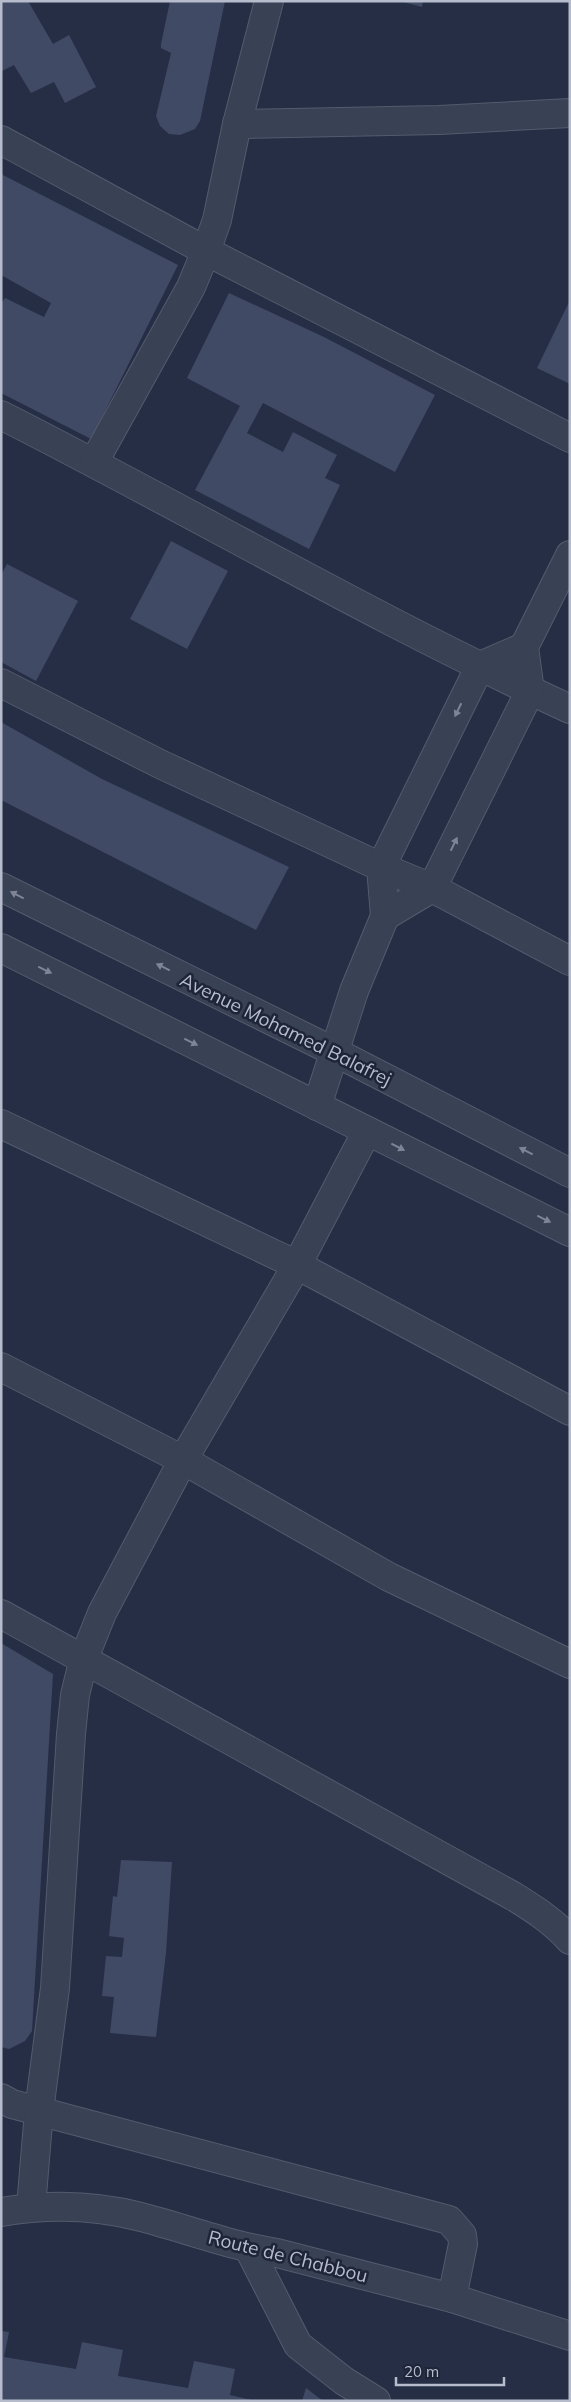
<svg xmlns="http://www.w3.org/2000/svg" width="571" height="2402" font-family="Mulish,sans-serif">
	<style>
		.building { fill: #414a65 }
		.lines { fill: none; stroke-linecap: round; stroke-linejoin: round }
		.minor-casing { stroke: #555b6e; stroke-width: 30 }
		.tertiary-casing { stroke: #555b6e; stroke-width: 30 }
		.minor { stroke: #394154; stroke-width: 28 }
		.tertiary { stroke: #394154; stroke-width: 28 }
		.oneway { fill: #7e8597 }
		.labels { text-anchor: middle; stroke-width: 5; stroke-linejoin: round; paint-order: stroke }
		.street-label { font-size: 19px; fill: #b7bccd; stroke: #1e2539 }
	</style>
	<rect width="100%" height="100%" fill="#252e45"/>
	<g class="building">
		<path d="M1,1h27l25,43 16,-9 27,52 -31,16 -11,-21 -23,11 -17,-28 -12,6z"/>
		<path d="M170,1h55l-25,120 -5,8 -15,6 -11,-1 -9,-8 -4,-10 15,-63 -10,-5v-4z"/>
		<path d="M400,1h23l-1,6z"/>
		<path d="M1,174l177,91 -87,174 -90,-46v-89l4,-6 39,19 7,-14 -50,-28z"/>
		<path d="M229,293l95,44 111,58 -40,77 -132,-69 -16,30 36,19 10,-20 44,23 -12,23 15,7 -31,64 -114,-59 45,-84 -53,-28z"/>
		<path d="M570,300v84l-33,-16z"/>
		<path d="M171,541l57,30 -41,78 -57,-30z"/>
		<path d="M7,564l71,37 -42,80 -35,-19v-87z"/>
		<path d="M1,722l101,57 187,88 -33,63 -255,-130z"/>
		<path d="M1,1643l52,31 -21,357 -7,10 -16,8 -8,-2z"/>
		<path d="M121,1860l51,2 -6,91 -10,84 -46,-4 4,-36 -12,-1 4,-40 16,1 2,-19 -15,-2 4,-40 4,1z"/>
		<path d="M1,2331l8,1 -5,25 72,12 6,-27 41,8 -5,26 70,12 6,-27 41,8 -5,26 26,6h-255z"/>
		<path d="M306,2388l17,13h-21z"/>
	</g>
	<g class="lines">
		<g class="minor-casing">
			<g id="minor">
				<path d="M237,124l202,-4 131,-7"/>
				<path d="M1,140l205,111 364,187"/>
				<path d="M1,415c191,97 375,205 569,294"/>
				<path d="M94,462l97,-175 15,-36 11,-31 20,-96 32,-123"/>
				<path d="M1,683l159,81 221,103 51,21 138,73"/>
				<path d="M385,916l47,-28 98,-197 -6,-44 46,-92"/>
				<path d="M317,1106l37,-115 31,-75 -4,-49 99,-201 44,-19"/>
				<path d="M1,1124l296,141 273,146"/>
				<path d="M1,1367l182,93 206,117 181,87"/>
				<path d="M1,1614l512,282c21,13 40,25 57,44"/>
				<path d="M1,2098l11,6 437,116 13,15 1,9 -11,54"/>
				<path d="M31,2207l8,-96 16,-123 16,-254 4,-39 9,-37 18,-45 81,-153 114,-195 70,-134"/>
				<path d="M249,2249l49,96 46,36 32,20"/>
			</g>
		</g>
		<g class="tertiary-casing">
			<g id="tertiary">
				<path d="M1,887l334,165 235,121"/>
				<path d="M1,948l569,284"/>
				<path d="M1,2212c47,-8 94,-7 140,5 46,12 90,29 136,36l175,45 118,38"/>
			</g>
		</g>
		<use href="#minor" class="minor"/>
		<use href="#tertiary" class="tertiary"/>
	</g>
	<defs><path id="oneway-solid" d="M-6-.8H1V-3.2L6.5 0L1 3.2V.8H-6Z" transform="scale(1.25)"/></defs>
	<g class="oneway">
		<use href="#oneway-solid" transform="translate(458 710) rotate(116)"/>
		<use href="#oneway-solid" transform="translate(454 844) rotate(-64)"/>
		<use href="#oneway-solid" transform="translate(17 895) rotate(-153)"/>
		<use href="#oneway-solid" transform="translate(163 967) rotate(-154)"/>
		<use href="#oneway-solid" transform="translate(45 970) rotate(26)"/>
		<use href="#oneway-solid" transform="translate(191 1042) rotate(26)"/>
		<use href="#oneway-solid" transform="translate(398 1147) rotate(27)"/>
		<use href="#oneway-solid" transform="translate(526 1151) rotate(-153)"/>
		<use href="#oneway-solid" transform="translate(544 1219) rotate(26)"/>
	</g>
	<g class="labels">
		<g class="street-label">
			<text transform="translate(286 1029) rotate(26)" y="7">Avenue Mohamed Balafrej</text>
			<text transform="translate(288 2256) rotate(14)" y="7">Route de Chabbou</text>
		</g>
	</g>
	<rect width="571" height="2402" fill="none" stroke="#b7bccd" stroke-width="5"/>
	<path d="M396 2377v8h108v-8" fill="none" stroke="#b7bccd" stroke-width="2.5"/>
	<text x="404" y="2377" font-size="15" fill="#b7bccd" stroke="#1e2539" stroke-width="4" paint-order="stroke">20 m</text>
</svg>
